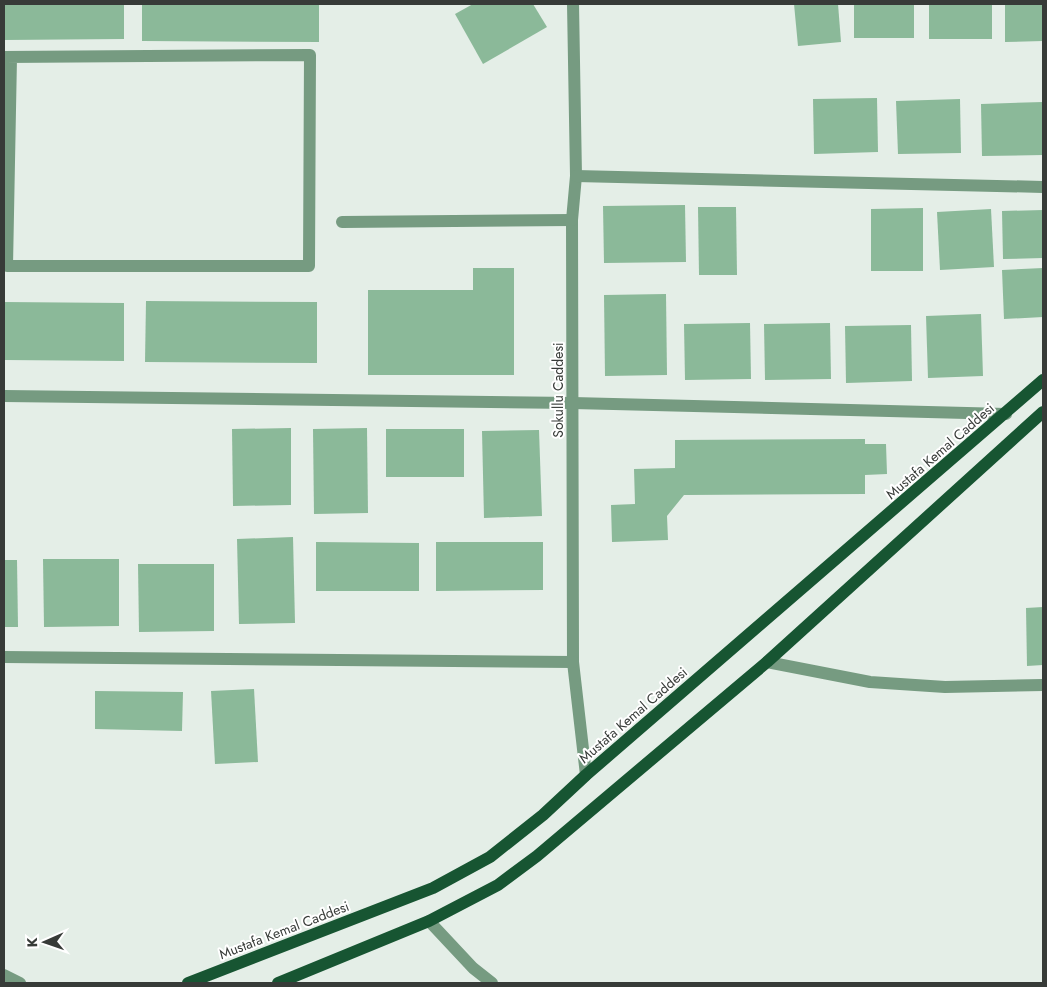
<svg xmlns="http://www.w3.org/2000/svg" width="1047" height="987" font-family="Jost,sans-serif">
	<style>
		.building { fill: #8bb999 }
		.lines { fill: none; stroke-linecap: round; stroke-linejoin: round }
		.minor { stroke: #769b81; stroke-width: 12 }
		.major { stroke: #175532; stroke-width: 12 }
		.labels { text-anchor: middle; stroke-width: 4; stroke-linejoin: round; paint-order: stroke }
		.street-label { font-size: 14px; fill: #373b38; stroke: #fff }
	</style>
	<rect width="100%" height="100%" fill="#e4eee7"/>
	<g class="building">
		<path d="M4,4h120v35l-120,1z"/>
		<path d="M142,4h177v38l-177,-1z"/>
		<path d="M473,4h60l14,23 -64,37 -28,-50z"/>
		<path d="M794,4h44l3,38 -43,4z"/>
		<rect x="854" y="4" width="60" height="34"/>
		<rect x="929" y="4" width="63" height="35"/>
		<path d="M1005,4h38v37l-38,1z"/>
		<path d="M877,98l1,54 -64,2 -1,-55z"/>
		<path d="M960,99l1,54 -63,1 -2,-53z"/>
		<path d="M1043,102v53l-61,1 -1,-52z"/>
		<path d="M685,205l1,57 -82,1 -1,-57z"/>
		<path d="M698,207h38l1,68h-38z"/>
		<path d="M923,208v63h-52v-62z"/>
		<path d="M991,209l3,58 -54,3 -3,-58z"/>
		<path d="M1043,210v48l-40,1 -1,-48z"/>
		<path d="M473,268h41v107h-146v-85h105z"/>
		<path d="M1043,268v49l-39,2 -2,-49z"/>
		<path d="M666,294l1,81 -62,1 -1,-81z"/>
		<path d="M146,301l171,1v61l-172,-1z"/>
		<path d="M4,302l120,1v58l-120,-1z"/>
		<path d="M981,314l2,62 -55,2 -2,-62z"/>
		<path d="M750,323l1,56 -66,1 -1,-56z"/>
		<path d="M830,323l1,56 -66,1 -1,-56z"/>
		<path d="M911,325l1,56 -66,2 -1,-57z"/>
		<path d="M291,428v77l-58,1 -1,-77z"/>
		<path d="M367,428l1,85 -54,1 -1,-85z"/>
		<rect x="386" y="429" width="78" height="48"/>
		<path d="M539,430l3,86 -58,2 -2,-87z"/>
		<path d="M865,439v5h21l1,30 -22,1v19l-181,1 -17,21 1,24 -56,2 -1,-37 24,-1 -1,-35 41,-1v-28z"/>
		<path d="M293,537l2,86 -56,1 -2,-85z"/>
		<path d="M316,542l103,1v48h-103z"/>
		<path d="M436,542h107v48l-107,1z"/>
		<path d="M43,559h76v67l-75,1z"/>
		<path d="M4,560h13l1,67h-14z"/>
		<path d="M138,564h76v67l-75,1z"/>
		<path d="M1043,607v58l-16,1 -1,-58z"/>
		<path d="M254,689l4,73 -43,2 -4,-73z"/>
		<path d="M95,691l88,1 -1,39 -87,-2z"/>
	</g>
	<g class="lines">
		<g class="minor">
			<path d="M573,4l3,172 -4,44 1,442 13,113"/>
			<path d="M4,57l306,-2 -1,211h-302l4,-208"/>
			<path d="M576,176l467,11"/>
			<path d="M342,222l230,-2"/>
			<path d="M4,396l569,7 433,11"/>
			<path d="M4,657l569,5"/>
			<path d="M767,662l103,20 75,5 98,-2"/>
			<path d="M429,921l44,47 19,15"/>
			<path d="M4,975l16,8"/>
		</g>
		<g class="major">
			<path d="M188,983l245,-95 57,-31 53,-42 43,-40 457,-395"/>
			<path d="M278,983l151,-62 69,-36 39,-29 230,-194 276,-250"/>
		</g>
	</g>
	<g class="labels">
		<g class="street-label">
			<text transform="translate(558 390) rotate(-90)" y="5">Sokullu Caddesi</text>
			<text transform="translate(940 451) rotate(-41)" y="5">Mustafa Kemal Caddesi</text>
			<text transform="translate(633 715) rotate(-41)" y="5">Mustafa Kemal Caddesi</text>
			<text transform="translate(284 930) rotate(-21)" y="5">Mustafa Kemal Caddesi</text>
		</g>
	</g>
	<rect width="1047" height="987" fill="none" stroke="#373b38" stroke-width="10"/>
	<g transform="translate(45 942) rotate(268)" stroke="#ffffff" stroke-width="4" paint-order="stroke">
	<path d="M0-4L9 19L0 12L-9 19Z" fill="#373b38"/>
	<text y="-8" font-size="14" font-weight="bold" text-anchor="middle" fill="#373b38">K</text>
	</g>
</svg>
